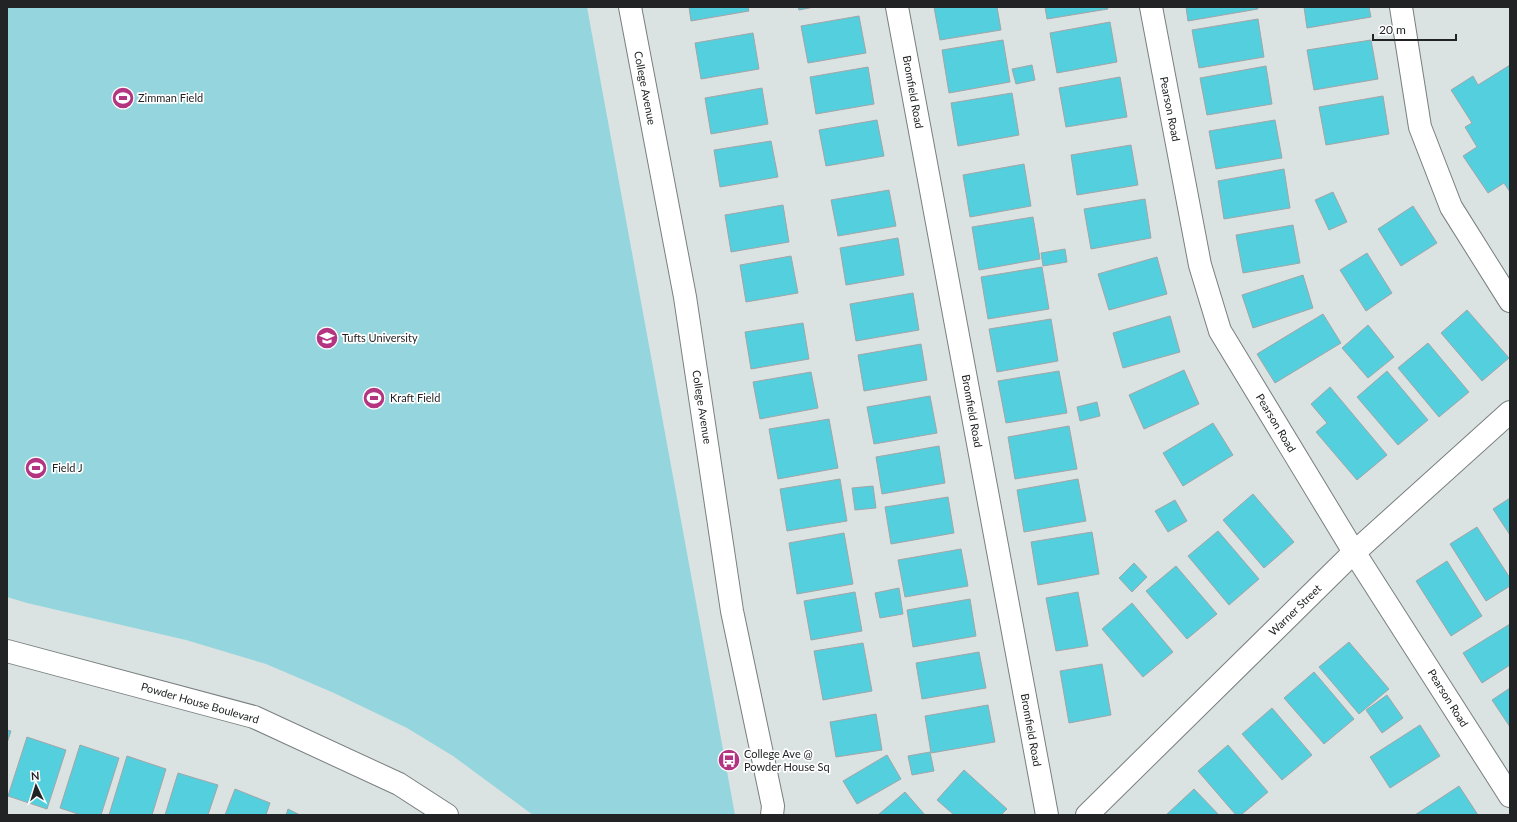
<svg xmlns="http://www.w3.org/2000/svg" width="1517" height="822" font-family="Lato,sans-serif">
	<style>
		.green { fill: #95d6de }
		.building { fill: #54cfde; stroke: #a1a6a7 }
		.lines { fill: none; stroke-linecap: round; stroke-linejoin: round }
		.street-casing { stroke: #797f7f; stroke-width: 24 }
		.secondary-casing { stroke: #797f7f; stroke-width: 24 }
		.street { stroke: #fff; stroke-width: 22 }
		.secondary { stroke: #fff; stroke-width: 22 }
		.labels { text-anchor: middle; stroke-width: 3.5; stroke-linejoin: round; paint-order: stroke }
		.street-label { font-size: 11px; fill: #212324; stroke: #fff }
		.poi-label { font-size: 11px; fill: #212324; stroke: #fff; text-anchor: start }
	</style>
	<rect width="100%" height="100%" fill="#dbe2e2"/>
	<path class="green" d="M7,7h580l148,808h-202l-80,-59 -46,-28 -73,-35 -68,-29 -80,-24 -159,-37 -20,-6z"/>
	<g class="building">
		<path d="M689,7h59l1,4 -58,10z"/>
		<path d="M798,7h16l-15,3z"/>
		<path d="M934,7h63l4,23 -61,10z"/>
		<path d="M1045,7h62l1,2 -61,10z"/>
		<path d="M1186,7h71l1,2 -70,12z"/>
		<path d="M1304,7h65l2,10 -64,11z"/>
		<path d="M859,16l7,37 -58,10 -7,-37z"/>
		<path d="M1258,19l6,38 -65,11 -7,-38z"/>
		<path d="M1110,22l7,40 -60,11 -7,-40z"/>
		<path d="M753,33l6,36 -58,10 -6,-36z"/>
		<path d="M1003,40l7,42 -61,11 -7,-43z"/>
		<path d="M1371,40l7,39 -64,11 -7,-40z"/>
		<path d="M1032,65l3,15 -19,4 -4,-15z"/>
		<path d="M1510,65v127l-6,-9 -16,10 -25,-37 14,-9 -12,-20 7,-4 -21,-33 22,-14 5,9z"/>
		<path d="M1266,66l6,38 -65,11 -7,-37z"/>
		<path d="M868,67l6,37 -58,10 -6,-37z"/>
		<path d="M1120,77l7,40 -61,10 -7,-39z"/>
		<path d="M762,88l6,36 -57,10 -6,-36z"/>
		<path d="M1012,93l7,42 -61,11 -7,-43z"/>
		<path d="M1383,96l6,38 -63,11 -7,-38z"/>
		<path d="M877,120l7,36 -58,10 -7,-36z"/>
		<path d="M1275,120l7,38 -66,11 -7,-38z"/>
		<path d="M771,141l7,36 -58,10 -6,-37z"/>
		<path d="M1131,145l7,40 -61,10 -6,-40z"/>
		<path d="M1024,164l7,42 -61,11 -7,-42z"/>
		<path d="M1284,169l6,39 -66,11 -6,-38z"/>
		<path d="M889,190l7,36 -58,10 -7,-36z"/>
		<path d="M1333,192l14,30 -18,8 -14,-30z"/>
		<path d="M1145,199l6,39 -60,11 -7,-40z"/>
		<path d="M783,205l6,37 -58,10 -6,-37z"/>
		<path d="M1413,206l24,37 -36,23 -23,-37z"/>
		<path d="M1033,217l7,42 -61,11 -7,-43z"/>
		<path d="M1293,225l7,38 -57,10 -7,-38z"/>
		<path d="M898,238l6,37 -58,10 -6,-37z"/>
		<path d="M1065,249l2,13 -24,4 -2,-13z"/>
		<path d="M1367,253l25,40 -26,18 -26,-41z"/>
		<path d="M791,256l7,37 -52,9 -6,-37z"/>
		<path d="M1157,257l10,37 -58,16 -11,-36z"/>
		<path d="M1042,267l7,42 -61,10 -7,-42z"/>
		<path d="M1303,275l10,33 -60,20 -11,-33z"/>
		<path d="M913,293l6,37 -63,11 -6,-37z"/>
		<path d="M1467,310l42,48 -27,23 -41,-48z"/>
		<path d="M1323,314l18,29 -66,40 -18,-29z"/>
		<path d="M1170,316l10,36 -57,16 -10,-35z"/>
		<path d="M1051,319l7,42 -61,11 -8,-43z"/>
		<path d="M803,323l6,36 -58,10 -6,-37z"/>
		<path d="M1368,325l26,32 -26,21 -26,-30z"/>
		<path d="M1428,343l41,49 -30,25 -41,-49z"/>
		<path d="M921,344l6,36 -63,11 -6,-36z"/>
		<path d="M1184,370l15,34 -55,25 -15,-34z"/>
		<path d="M1059,371l8,42 -61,10 -8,-42z"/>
		<path d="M1387,371l41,49 -30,25 -41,-48z"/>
		<path d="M811,372l7,36 -58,11 -7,-37z"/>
		<path d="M1330,387l57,68 -30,25 -41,-48 11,-9 -16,-19z"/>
		<path d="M930,396l7,37 -63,11 -7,-37z"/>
		<path d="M1097,402l3,14 -20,5 -3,-14z"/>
		<path d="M829,419l9,49 -60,11 -9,-50z"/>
		<path d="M1213,423l20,32 -50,31 -20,-33z"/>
		<path d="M1069,426l8,43 -62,10 -7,-42z"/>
		<path d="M939,446l6,37 -63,11 -6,-37z"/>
		<path d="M840,479l7,42 -60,10 -7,-42z"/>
		<path d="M1078,479l8,42 -62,11 -7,-42z"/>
		<path d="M873,486l3,22 -21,2 -3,-22z"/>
		<path d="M1253,494l41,48 -30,26 -41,-48z"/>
		<path d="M948,497l6,36 -63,11 -6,-37z"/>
		<path d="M1510,498v37l-17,-26z"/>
		<path d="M1175,500l12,21 -19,11 -13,-21z"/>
		<path d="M1477,527l33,51v8l-24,15 -36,-57z"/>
		<path d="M1218,531l41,48 -30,26 -41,-49z"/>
		<path d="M1092,532l7,42 -61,11 -7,-43z"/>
		<path d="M844,533l9,51 -56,10 -8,-51z"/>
		<path d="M961,549l7,37 -63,11 -7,-37z"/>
		<path d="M1447,561l35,55 -31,20 -35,-55z"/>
		<path d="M1134,563l13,14 -15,15 -13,-14z"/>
		<path d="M1176,566l41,48 -30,25 -41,-48z"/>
		<path d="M899,588l4,26 -23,4 -5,-25z"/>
		<path d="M855,592l7,39 -51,9 -7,-39z"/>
		<path d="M1078,592l10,54 -32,5 -10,-53z"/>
		<path d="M970,599l6,37 -63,11 -6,-37z"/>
		<path d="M1132,603l41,49 -30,25 -41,-48z"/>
		<path d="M1510,624v41l-28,18 -19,-30z"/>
		<path d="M1349,642l40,47 -30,25 -40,-47z"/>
		<path d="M863,643l9,48 -49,9 -9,-49z"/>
		<path d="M979,652l7,36 -64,11 -6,-36z"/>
		<path d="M1102,664l9,51 -42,8 -9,-52z"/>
		<path d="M1314,672l40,47 -30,25 -40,-46z"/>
		<path d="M1510,688v39l-18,-27z"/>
		<path d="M1387,695l16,23 -21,15 -16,-23z"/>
		<path d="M988,705l7,37 -64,11 -6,-37z"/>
		<path d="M1272,708l40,47 -30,25 -40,-46z"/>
		<path d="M876,714l6,36 -46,7 -6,-35z"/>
		<path d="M1420,725l20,31 -50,32 -20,-31z"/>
		<path d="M7,730l4,1 -4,12z"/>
		<path d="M27,737l39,13 -19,59 -39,-13z"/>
		<path d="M80,745l39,13 -18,57h-20l-21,-7z"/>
		<path d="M1228,745l40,47 -27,23h-5l-38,-44z"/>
		<path d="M930,752l4,19 -22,4 -4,-19z"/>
		<path d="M887,755l14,24 -44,25 -14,-23z"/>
		<path d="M127,756l39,13 -14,46h-43z"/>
		<path d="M964,770l43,39 -6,6h-47l-17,-15z"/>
		<path d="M178,773l40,12 -10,30h-43z"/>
		<path d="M1459,786l19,29h-63z"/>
		<path d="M235,789l35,14 -4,12h-41z"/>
		<path d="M1194,789l25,26h-53z"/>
		<path d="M905,792l20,23h-47z"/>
		<path d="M288,809l12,6h-14z"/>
	</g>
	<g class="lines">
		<g class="street-casing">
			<g id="street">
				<path d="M897,7l150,808"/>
				<path d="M1151,7l49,258 20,66 134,221 156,244"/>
				<path d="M1401,7l19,120 31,80 59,94"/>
			</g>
		</g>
		<g class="secondary-casing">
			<g id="secondary">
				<path d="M630,7l55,290 47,314 41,195 -1,9"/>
				<path d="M7,651l247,66 145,67 48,31"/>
				<path d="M1087,815l260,-256 163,-147"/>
			</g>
		</g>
		<use href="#street" class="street"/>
		<use href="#secondary" class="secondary"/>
	</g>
	<defs>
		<g id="stadium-disc" transform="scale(1.15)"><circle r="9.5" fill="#b33480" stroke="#fff"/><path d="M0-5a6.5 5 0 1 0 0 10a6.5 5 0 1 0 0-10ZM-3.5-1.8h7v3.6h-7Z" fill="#fff"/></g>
		<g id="university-disc" transform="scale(1.15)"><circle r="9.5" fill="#b33480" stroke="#fff"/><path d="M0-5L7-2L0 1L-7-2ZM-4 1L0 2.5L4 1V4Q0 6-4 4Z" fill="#fff"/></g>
		<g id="bus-disc" transform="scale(1.15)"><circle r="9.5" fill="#b33480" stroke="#fff"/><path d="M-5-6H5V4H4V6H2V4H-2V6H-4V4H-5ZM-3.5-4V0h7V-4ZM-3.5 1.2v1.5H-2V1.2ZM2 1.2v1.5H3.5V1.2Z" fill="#fff"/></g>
	</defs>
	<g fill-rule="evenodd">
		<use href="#stadium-disc" x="123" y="98"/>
		<use href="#university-disc" x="327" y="338"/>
		<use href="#stadium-disc" x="374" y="398"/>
		<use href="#stadium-disc" x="36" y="468"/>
		<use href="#bus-disc" x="729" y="760"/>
	</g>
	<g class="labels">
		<g class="street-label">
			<text transform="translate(645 88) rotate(79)" y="4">College Avenue</text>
			<text transform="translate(913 92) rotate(80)" y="4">Bromfield Road</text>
			<text transform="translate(1170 109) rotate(79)" y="4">Pearson Road</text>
			<text transform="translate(702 407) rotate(81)" y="4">College Avenue</text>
			<text transform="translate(972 411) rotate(80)" y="4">Bromfield Road</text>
			<text transform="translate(1276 423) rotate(59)" y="4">Pearson Road</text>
			<text transform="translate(1295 610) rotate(-44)" y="4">Warner Street</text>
			<text transform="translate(1448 698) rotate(58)" y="4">Pearson Road</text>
			<text transform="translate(200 703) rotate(16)" y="4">Powder House Boulevard</text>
			<text transform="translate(1031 730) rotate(80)" y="4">Bromfield Road</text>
		</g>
		<g class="poi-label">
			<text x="138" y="102">Zimman Field</text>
			<text x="342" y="342">Tufts University</text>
			<text x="390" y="402">Kraft Field</text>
			<text x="52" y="472">Field J</text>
			<text x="744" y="758">College Ave @<tspan x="744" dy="13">Powder House Sq</tspan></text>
		</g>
	</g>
	<rect width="1517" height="822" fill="none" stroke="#212324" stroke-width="16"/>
	<g transform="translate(36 786) rotate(356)" stroke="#ffffff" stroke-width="3" paint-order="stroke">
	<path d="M0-3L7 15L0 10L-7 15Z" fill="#212324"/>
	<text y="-6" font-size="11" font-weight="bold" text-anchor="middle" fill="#212324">N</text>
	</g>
	<path d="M1373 34v6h83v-6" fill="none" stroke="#212324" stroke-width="2"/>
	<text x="1379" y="34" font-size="12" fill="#212324" stroke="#ffffff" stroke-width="3" paint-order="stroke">20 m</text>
</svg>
